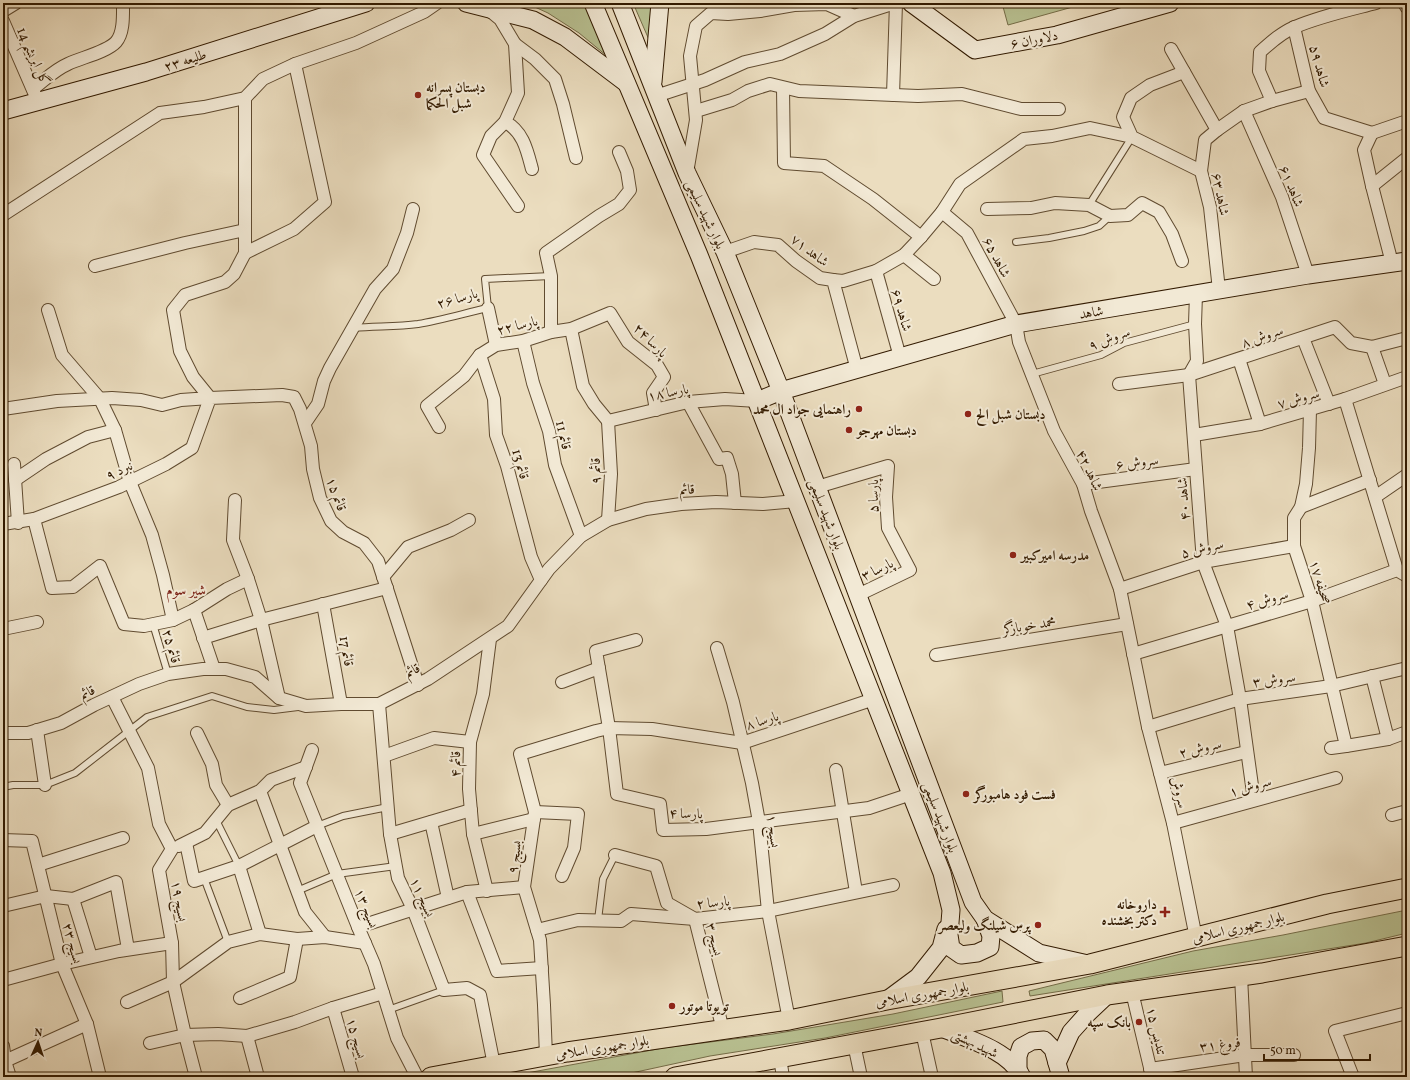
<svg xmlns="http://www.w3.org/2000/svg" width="1410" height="1080" font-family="Vollkorn,Amiri,serif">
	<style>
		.green { fill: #b8c091; stroke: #756d48 }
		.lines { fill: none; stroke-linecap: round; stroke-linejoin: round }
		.lane-casing { stroke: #604b30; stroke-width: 8 }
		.street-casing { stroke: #604b30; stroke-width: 14 }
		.secondary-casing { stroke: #321a00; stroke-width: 19 }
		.primary-casing { stroke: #321a00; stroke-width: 21 }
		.lane { stroke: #f2e9d5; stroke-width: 6 }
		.street { stroke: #f2e9d5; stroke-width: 12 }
		.secondary { stroke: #f2e9d5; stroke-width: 17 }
		.primary { stroke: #ebddbf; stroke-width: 19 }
		.poi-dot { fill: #8f2418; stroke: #f2e9d5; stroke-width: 1.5 }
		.labels { text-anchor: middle; stroke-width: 4; stroke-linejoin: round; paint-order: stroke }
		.street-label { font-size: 14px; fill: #321a00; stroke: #f2e9d5 }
		.poi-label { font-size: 14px; font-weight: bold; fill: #321a00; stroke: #f2e9d5; text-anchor: start }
		.neighbourhood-label { font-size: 15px; fill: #7a1f14; stroke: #f2e9d5 }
	</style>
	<rect width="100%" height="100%" fill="#ebddbf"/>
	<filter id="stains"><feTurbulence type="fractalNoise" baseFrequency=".005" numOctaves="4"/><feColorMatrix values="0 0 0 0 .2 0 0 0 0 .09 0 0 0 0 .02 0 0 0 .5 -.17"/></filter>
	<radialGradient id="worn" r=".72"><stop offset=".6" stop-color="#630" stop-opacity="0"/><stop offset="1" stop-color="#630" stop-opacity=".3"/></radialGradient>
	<g class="green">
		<path d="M526,3h58l23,53 -28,-23 -31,-20z"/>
		<path d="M633,3h20l-3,39z"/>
		<path d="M1002,3h85l-79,22z"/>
		<path d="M1407,910v23l-41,10 -336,53 -1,-5 164,-40 90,-16z"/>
		<path d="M1002,991l1,11 -178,36 -115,18 -97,21h-108l158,-29 110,-14 120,-20z"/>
	</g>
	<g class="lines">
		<g class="lane-casing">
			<g id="lane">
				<path d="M1089,205l43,-68"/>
				<path d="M1016,242l33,-4 35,-7 15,-5 11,-10"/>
				<path d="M354,328c21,-2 43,-1 64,-4 24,-4 47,-11 70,-16l-3,-29 66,-3"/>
				<path d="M1032,374l69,-19 23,-12 71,-19"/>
				<path d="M153,624l15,50"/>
				<path d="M3,787l10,-2h32l30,-12 72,-56 65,-21 35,11 27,3 24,-3"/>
				<path d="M216,820l23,46"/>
				<path d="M317,826l26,-10 45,-9"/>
				<path d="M204,878l24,64"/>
				<path d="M297,891l40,-17 59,-8"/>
				<path d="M598,920l5,-41 12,-24"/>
				<path d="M388,1010l56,-20"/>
			</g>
		</g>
		<g class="street-casing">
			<g id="street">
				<path d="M1404,3l3,5"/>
				<path d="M489,10l11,9 15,25 3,49 -13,29 -14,14 -8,19 35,51"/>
				<path d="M3,11l13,-8"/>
				<path d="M3,21l33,76"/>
				<path d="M1294,27l15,64 15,27 48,15 -8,17 8,36 20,77"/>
				<path d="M515,44l20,15 20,20 8,25 13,54"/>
				<path d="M1171,49l46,81 -12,10 -4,31 9,36 9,83"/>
				<path d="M1184,72l-34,13 -19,13 -8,19 9,20 69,34"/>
				<path d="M783,88l1,75 40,3 49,33 48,38"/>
				<path d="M33,89c12,-9 21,-19 35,-25 12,-6 39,-12 48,-22 8,-9 7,-27 7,-39"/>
				<path d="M893,95l3,-92"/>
				<path d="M656,96l49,-16 40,-18 35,-8 45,-20 29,-18 41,-13"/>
				<path d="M1272,101l-13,-30 1,-19c10,-9 22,-20 35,-25 26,-11 54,-17 81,-24"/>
				<path d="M696,111l36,-11 16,-9 22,-7 29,7 119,5 44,-2 59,15h38"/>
				<path d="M1244,111l38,86 26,78"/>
				<path d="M505,122c18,9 22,28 27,47"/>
				<path d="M1217,130l27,-19 28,-10 37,-10"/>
				<path d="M1372,133l35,-12"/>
				<path d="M687,173l9,-53 -6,-64 6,-30 15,-13 17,1 32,-3 34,-6 33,-1 27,12"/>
				<path d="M1372,186l35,-28"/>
				<path d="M987,209l44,-1 24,-5 34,2 21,11 18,-1 14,-12 17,9 13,22 10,27"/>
				<path d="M942,212l25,21 49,91 3,18 35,89 29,53 8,27 29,78 28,138 25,96 23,115"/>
				<path d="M3,215l157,-102 44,-6 41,-9 18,-19 32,-15 61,-21 68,-31 13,-9"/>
				<path d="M725,252l29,-10 24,3 18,16 24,17 13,2 24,90"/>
				<path d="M245,253l49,-24 31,-27 -30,-138"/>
				<path d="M904,255l30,24"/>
				<path d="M95,266l90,-23 60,-13"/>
				<path d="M876,271l24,86"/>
				<path d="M833,280l10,1 33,-10 28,-16 17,-18 21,-25 18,-28 64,-45 28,-3 38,-8 42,9"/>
				<path d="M1196,294l-1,30 2,37 -8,14 14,187 24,64 13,73 14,101"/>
				<path d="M488,308l8,37"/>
				<path d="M48,310l14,45 38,44 15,31 15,52 22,53 11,40 10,45"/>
				<path d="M571,329l12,57 11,18 14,17 80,-19 37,-3 32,2"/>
				<path d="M551,332v-56l-5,-23 53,-37 20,-12 11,-14 -3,-19 -8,-19"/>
				<path d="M1303,338l26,66"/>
				<path d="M523,341l10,42 16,48 6,34 26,71"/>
				<path d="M1372,347l13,37"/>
				<path d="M480,355l14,44 2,36 11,31 24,91 10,23"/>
				<path d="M1239,359l21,65"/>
				<path d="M1119,384l70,-9 146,-48 16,16 21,4 35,-9"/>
				<path d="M1345,399l52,171"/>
				<path d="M688,402l31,57 8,-1 5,16 3,29"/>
				<path d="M3,409l54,-8 55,-3 29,2 21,5 19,-5 29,-2 -17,-21 -13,-26 -7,-41 12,-15 40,-13 9,-8 11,-21v-155"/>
				<path d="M1310,410l-1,38 -3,36 -5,23 -7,11v28l18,55 34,145 -15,2"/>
				<path d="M608,421l3,53 -3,46"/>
				<path d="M305,423l13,-19 6,-23 6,-13 45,-79 18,-20 14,-36 6,-24"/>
				<path d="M439,427l-12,-21 37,-30 16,-21 16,-10 27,-4 28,-9 20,-3 39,-16 18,29 29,23 7,12 -11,16 3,17"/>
				<path d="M1194,435l66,-11 85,-25 62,-22"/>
				<path d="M14,464l4,59"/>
				<path d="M15,480l31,-21 42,-22 27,-7"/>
				<path d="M1083,484l113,-15"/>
				<path d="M817,487l71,-21 -2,31 2,31 22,42 -52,25"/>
				<path d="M1375,497l32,-22"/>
				<path d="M235,500l-2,40 15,39 13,41 18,78"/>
				<path d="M1301,507l69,-27"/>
				<path d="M34,519l18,69 21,-1 27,-21 24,58 20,2 29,-6 21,-10 33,-21 21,-10"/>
				<path d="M3,524l31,-5 85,-32 47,-23 26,-16 18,-50 72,-3 12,2 6,12 11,37 2,23 7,29 11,23 12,11 21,11 14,18 40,124"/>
				<path d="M383,577l25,-30 43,-17 18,-10"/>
				<path d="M1120,589l83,-27 91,-16"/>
				<path d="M323,604l18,100"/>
				<path d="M194,610l20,59"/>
				<path d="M3,629l34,-7"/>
				<path d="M203,638l58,-18 126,-32"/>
				<path d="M636,640l-40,11 13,77 8,66 43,10 3,26 43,-1 163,-21 42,-14"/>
				<path d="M717,648l16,54 19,81 7,39 9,89 21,109"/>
				<path d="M1133,654l179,-53 85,-31 10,6"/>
				<path d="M936,655l191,-31"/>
				<path d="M1372,676l16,63"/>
				<path d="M562,682l37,-14"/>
				<path d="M112,697l36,71 11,56 13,25 -13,21 13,73 1,39 12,53 11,42"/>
				<path d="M379,704l11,130 8,44 15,31 31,81 23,-2 13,7 14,70"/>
				<path d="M1148,727l92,-28 91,-13 76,-18"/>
				<path d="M37,730l8,55"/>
				<path d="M3,733h25l33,-10 33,-18 45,-21 29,-10 35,-5h23l29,8 24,21 27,8 35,-2h38l49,-25 80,-53 41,-57 32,-33 27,-16 38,-11 35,-5 35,-2 47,2 33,-3"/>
				<path d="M197,733l15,31 4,21 12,20"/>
				<path d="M1346,746l42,-7 19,-7"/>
				<path d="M312,750l-12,33 58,144 16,37 23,74 20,39"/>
				<path d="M384,756l50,-18 36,4"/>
				<path d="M836,770l20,122"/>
				<path d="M1160,773l86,-21"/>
				<path d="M260,791l45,121 20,25"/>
				<path d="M535,812l43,2 -4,34 -12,28"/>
				<path d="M1392,815l15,-4"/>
				<path d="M431,822l17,76"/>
				<path d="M1173,823l163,-45"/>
				<path d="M390,834l81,-24"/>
				<path d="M473,834l61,-15"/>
				<path d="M3,840l29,1 30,123 25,60 13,53"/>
				<path d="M186,843l8,38 45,-15 78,-40"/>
				<path d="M179,846l26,-13 23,-28 32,-14 11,-11 35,-13"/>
				<path d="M615,855l41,11 11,37 28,16 28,111"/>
				<path d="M38,865l85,-27"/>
				<path d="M239,866l21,68"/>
				<path d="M487,891l-14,-57 -4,-45 1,-47 13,-48 7,-55"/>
				<path d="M467,892l30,79 45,-3"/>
				<path d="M73,899l18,58"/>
				<path d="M3,906l43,-10 27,3 43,-17 12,67"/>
				<path d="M358,927l109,-35 57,-5"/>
				<path d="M537,930l41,-10 43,1 10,-7 64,5 73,-8 125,-26"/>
				<path d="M1241,976l5,101"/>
				<path d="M3,980l59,-16 57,-13 53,-8"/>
				<path d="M1132,992l20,84"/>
				<path d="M240,998l50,-21 7,-38"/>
				<path d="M127,1002l46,-20 55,-40 32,-8 37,5 28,-2 40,6"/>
				<path d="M333,1008l20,69"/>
				<path d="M922,1032l10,45"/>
				<path d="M247,1036l11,41"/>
				<path d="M150,1043l35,-8 33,-1 29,2 48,-14 38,-14 50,-15"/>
				<path d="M854,1044l7,33"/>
				<path d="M3,1046l2,15 5,16"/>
				<path d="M546,1056l-2,-51 -4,-65 -16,-53 11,-75 -15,-58 76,-23 13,-3 43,1 90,14 132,-44"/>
				<path d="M780,1058l3,19"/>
				<path d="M5,1061l82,-37"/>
				<path d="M1150,1069l95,-14h49"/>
				<path d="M1353,1077l-18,-46 72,-18"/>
			</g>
		</g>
		<g class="secondary-casing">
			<g id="secondary">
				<path d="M466,3l67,17 32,17 61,46"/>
				<path d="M593,3l106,252 243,618 9,37 -2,25 2,13 10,7 16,-2 13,-6 1,-11 -6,-17"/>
				<path d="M620,3l67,170 38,79 56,139 192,511 12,17 54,34 49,11"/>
				<path d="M911,3l64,47 82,-15 113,-32"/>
				<path d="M653,82l7,-79"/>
				<path d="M3,111l143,-39 220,-69"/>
				<path d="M757,401l24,-10 235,-67 292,-49 99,-14"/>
				<path d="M887,1000l31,-23 23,-29 5,-19"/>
				<path d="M941,1028c27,11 68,22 81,49"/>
				<path d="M1018,1068v-12l3,-9 11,-6 12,-1 9,9 4,14"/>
				<path d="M1061,1077l-4,-14 14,-31 17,-19 19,-18"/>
			</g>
		</g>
		<g class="primary-casing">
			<g id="primary">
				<path d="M431,1077l136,-25 222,-32 98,-20 203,-36 237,-60 80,-16"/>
				<path d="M675,1077l266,-49 166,-33 155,-22 145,-27"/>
			</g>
		</g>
		<use href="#lane" class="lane"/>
		<use href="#street" class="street"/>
		<use href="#secondary" class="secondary"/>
		<use href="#primary" class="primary"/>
	</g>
	<g class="poi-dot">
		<circle cx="418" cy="95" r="4"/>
		<circle cx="859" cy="409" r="4"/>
		<circle cx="968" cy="414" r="4"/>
		<circle cx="849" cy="430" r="4"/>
		<circle cx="1013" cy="555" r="4"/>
		<circle cx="966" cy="794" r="4"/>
		<path d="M1163 906h4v4h4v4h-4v4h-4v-4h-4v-4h4z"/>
		<circle cx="1038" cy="925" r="4"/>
		<circle cx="672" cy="1006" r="4"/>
		<circle cx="1139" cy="1022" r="4"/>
	</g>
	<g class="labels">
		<g class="street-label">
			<text transform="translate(1034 39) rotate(-11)" y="5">دلاوران ۶</text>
			<text transform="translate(34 56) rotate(66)" y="5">گل ابریشم 14</text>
			<text transform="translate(185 60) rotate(-18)" y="5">طلیعه ۲۳</text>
			<text transform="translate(1320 66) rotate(75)" y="5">شاهد ۵۹</text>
			<text transform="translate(1292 186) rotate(68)" y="5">شاهد ۶۱</text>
			<text transform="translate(1221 194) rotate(79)" y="5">شاهد ۶۳</text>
			<text transform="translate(706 214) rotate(65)" y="5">بلوار شهید سلیمی</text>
			<text transform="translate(810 250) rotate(37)" y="5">شاهد ۷۱</text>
			<text transform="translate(997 257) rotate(62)" y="5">شاهد ۶۵</text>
			<text transform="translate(457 298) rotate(-16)" y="5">پارسا ۲۶</text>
			<text transform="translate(902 310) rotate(74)" y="5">شاهد ۶۹</text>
			<text transform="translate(1091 312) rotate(-10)" y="5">شاهد</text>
			<text transform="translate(517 325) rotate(-14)" y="5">پارسا ۲۲</text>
			<text transform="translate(1262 336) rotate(-19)" y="5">سروش ۸</text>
			<text transform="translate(1109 338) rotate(-21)" y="5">سروش ۹</text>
			<text transform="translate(651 340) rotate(45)" y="5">پارسا ۲۴</text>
			<text transform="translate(668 392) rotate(-11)" y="5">پارسا ۱۸</text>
			<text transform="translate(1298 398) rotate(-16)" y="5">سروش ۷</text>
			<text transform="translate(564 435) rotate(77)" y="5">قائم 11</text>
			<text transform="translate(1137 462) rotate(-8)" y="5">سروش ۶</text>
			<text transform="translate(521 464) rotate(74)" y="5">قائم 13</text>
			<text transform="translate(119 470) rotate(-25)" y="5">نبرد ۹</text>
			<text transform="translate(1090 470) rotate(65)" y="5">شاهد ۴۲</text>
			<text transform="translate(595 471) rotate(-90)" y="5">قائم ۹</text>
			<text transform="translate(687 489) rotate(-4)" y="5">قائم</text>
			<text transform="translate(337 494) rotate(70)" y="5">قائم ۱۵</text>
			<text transform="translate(873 496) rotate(-90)" y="5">پارسا ۵</text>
			<text transform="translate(1183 499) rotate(-94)" y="5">شاهد ۴۰</text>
			<text transform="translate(827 514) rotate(69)" y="5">بلوار شهید سلیمی</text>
			<text transform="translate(1202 548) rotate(-14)" y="5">سروش ۵</text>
			<text transform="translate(877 569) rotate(-26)" y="5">پارسا ۳</text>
			<text transform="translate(1321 582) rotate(73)" y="5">صحیفه ۱۷</text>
			<text transform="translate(1267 599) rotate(-17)" y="5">سروش ۴</text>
			<text transform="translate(1029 625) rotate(-9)" y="5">محمد خوبازگر</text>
			<text transform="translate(172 646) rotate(74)" y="5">قائم ۲۵</text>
			<text transform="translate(347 651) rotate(80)" y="5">قائم 17</text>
			<text transform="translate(412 670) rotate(-28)" y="5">قائم</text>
			<text transform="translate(1274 679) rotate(-8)" y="5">سروش ۳</text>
			<text transform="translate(87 692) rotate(-27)" y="5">قائم</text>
			<text transform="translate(762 720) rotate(-18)" y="5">پارسا ۸</text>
			<text transform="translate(1200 748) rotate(-14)" y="5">سروش ۲</text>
			<text transform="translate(455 764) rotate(-89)" y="5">قائم ۴</text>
			<text transform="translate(1250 786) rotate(-16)" y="5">سروش ۱</text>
			<text transform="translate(1180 792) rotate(75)" y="5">سروش</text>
			<text transform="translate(686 813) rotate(1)" y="5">پارسا ۴</text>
			<text transform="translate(941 817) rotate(69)" y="5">بلوار شهید سلیمی</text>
			<text transform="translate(774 831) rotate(83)" y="5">بسیج ۱</text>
			<text transform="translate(514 857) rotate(-82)" y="5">بسیج ۹</text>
			<text transform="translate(423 897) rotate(66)" y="5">بسیج ۱۱</text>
			<text transform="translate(180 901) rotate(80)" y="5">بسیج ۱۹</text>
			<text transform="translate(713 902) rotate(-6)" y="5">پارسا ۲</text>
			<text transform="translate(367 908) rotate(68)" y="5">بسیج ۱۳</text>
			<text transform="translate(1238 927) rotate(-14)" y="5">بلوار جمهوری اسلامی</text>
			<text transform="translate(715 939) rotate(76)" y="5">بسیج ۳</text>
			<text transform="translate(73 943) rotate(75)" y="5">بسیج ۲۳</text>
			<text transform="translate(922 994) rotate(-10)" y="5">بلوار جمهوری اسلامی</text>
			<text transform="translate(1157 1031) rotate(77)" y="5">تندیس ۱۵</text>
			<text transform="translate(357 1038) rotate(74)" y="5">بسیج ۱۵</text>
			<text transform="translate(975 1043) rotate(25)" y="5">شهید بهشتی</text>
			<text transform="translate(1220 1044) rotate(-7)" y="5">فروغ ۳۱</text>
			<text transform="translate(602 1047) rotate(-9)" y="5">بلوار جمهوری اسلامی</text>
		</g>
		<g class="poi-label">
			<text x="426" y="92">دبستان پسرانه<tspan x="426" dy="16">شبل الحکما</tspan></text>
			<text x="851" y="414" text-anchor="end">راهنمایی جواد ال محمد</text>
			<text x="976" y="419">دبستان شبل الح</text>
			<text x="857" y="435">دبستان مهرجو</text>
			<text x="1021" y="560">مدرسه امیرکبیر</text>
			<text x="974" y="799">فست فود هامبورگر</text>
			<text x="1157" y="909" text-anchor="end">داروخانه<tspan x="1157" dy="16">دکتر بخشنده</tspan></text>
			<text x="1030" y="930" text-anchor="end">پرس شیلنگ ولیعصر</text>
			<text x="680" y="1011">تویوتا موتور</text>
			<text x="1131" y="1027" text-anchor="end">بانک سپه</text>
		</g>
		<g class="neighbourhood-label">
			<text x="186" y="595">شیر سوم</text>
		</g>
	</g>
	<rect width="1410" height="1080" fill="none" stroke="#ebddbf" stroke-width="16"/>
	<rect x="4" y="4" width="1402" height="1072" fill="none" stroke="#321a00" stroke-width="2"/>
	<rect x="8" y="8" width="1394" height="1064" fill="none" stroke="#321a00"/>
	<g transform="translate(38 1042) rotate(3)" stroke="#f2e9d5" stroke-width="3" paint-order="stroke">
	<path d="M0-3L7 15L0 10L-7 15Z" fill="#321a00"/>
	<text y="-6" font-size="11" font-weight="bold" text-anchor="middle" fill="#321a00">N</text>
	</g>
	<path d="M1264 1054v6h106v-6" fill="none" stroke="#321a00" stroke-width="2"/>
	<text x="1270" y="1054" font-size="12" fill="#321a00" stroke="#f2e9d5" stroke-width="3" paint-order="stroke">50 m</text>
	<rect width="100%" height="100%" filter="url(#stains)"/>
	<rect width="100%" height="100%" fill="url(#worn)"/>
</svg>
